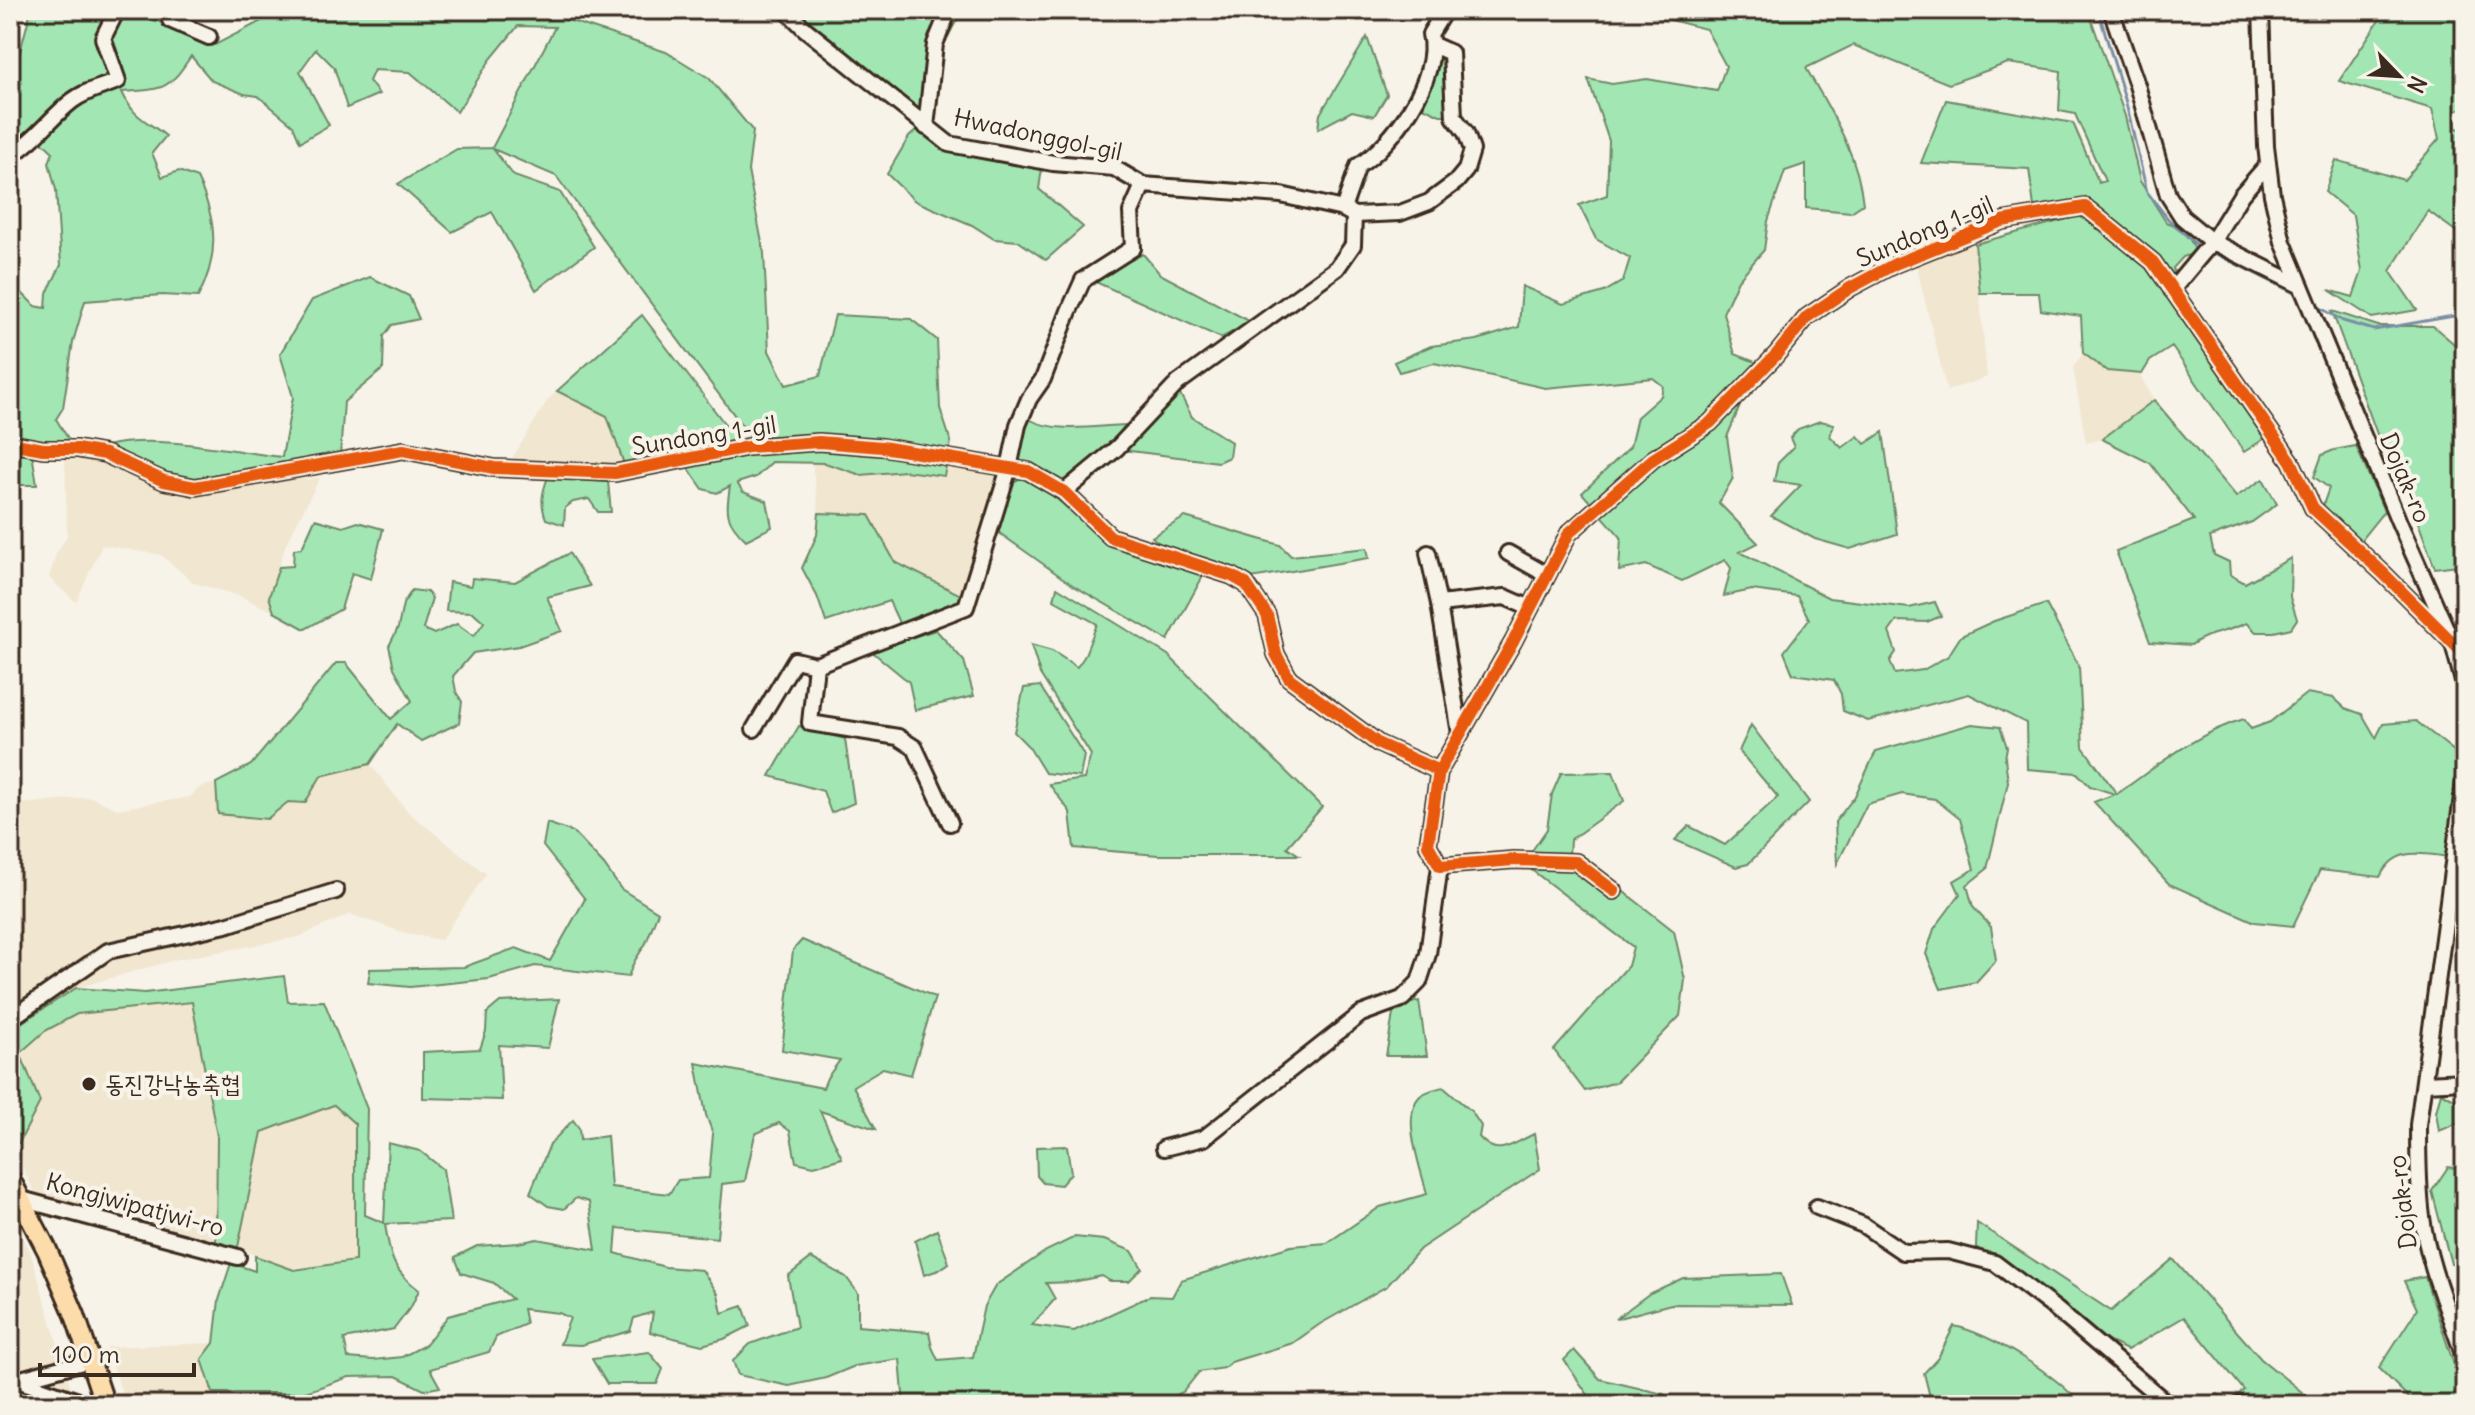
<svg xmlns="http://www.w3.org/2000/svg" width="2475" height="1415" font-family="Delius,'Poor Story',sans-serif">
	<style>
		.built { fill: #f1e6d0 }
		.green { fill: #a2e7b3; stroke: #6e8868; stroke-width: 2 }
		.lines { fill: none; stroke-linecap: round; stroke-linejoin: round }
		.stream { stroke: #798ea5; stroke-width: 3 }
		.minor-casing { stroke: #3b2a1e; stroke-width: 20 }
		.major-casing { stroke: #3b2a1e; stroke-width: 24 }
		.minor { stroke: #f7f3e8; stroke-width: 14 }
		.major { stroke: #fddcac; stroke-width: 18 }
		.cycleway-casing { stroke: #f7f3e8; stroke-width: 17 }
		.cycleway { stroke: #e8590c; stroke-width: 12 }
		.poi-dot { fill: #3b2a1e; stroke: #f7f3e8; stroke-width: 3 }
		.labels { text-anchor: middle; stroke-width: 8; stroke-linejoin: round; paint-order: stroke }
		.street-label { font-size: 24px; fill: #3b2a1e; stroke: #f7f3e8 }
		.poi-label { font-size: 24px; fill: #3b2a1e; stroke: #f7f3e8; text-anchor: start }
	</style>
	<rect width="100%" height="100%" fill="#f7f3e8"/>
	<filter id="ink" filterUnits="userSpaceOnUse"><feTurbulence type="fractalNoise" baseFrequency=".0125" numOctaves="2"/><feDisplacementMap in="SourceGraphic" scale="16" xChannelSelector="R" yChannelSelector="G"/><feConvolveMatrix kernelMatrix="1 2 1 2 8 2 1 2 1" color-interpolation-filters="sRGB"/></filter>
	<g filter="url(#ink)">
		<g class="built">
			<path d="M1975,244l12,133 -40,14 -32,-131z"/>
			<path d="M2083,353l24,18 35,3 -1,3 13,23 -52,39 -16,4 -13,-76z"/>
			<path d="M557,391l50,25 17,48 -109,-1 -2,-6 34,-56z"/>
			<path d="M65,454l189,28 66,-4 -34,66 -17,52 5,16 -34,-16 -46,-13 -33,-28 -59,-10 -26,57 -27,-24 7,-24 11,-18z"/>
			<path d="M812,463h13l36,12 44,-4 39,4 2,-9 53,7 -1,12 -35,111 -68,-34 -26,-46 -50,-3z"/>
			<path d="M370,764l39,49 77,61 -45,66 -36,-7 -55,-19 -51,23 -125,23 -98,28 -66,42v-225l81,-8 26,12 73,-12 10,-10 16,-4 2,31 49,5 21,-17h17l16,-26z"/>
			<path d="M192,1002l25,134 -1,125 -170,-49 -22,-40 -5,-29 21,-41 -20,-49 25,-22 32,-17z"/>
			<path d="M334,1105l21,19v138l-72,7 -45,-22 23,-115z"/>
			<path d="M10,1213l20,38 46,154 -66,-1z"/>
			<path d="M214,1343l-12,16 11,34 -10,12h-77l-19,-58z"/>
		</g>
		<g class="green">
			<path d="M31,10h100l84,35 52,-27 2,-8h268l129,42 43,26 44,53 -5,40 16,82 5,98 17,34 34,-9 15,-61 76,4 26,21 3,68 11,34 -7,34 -39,-5 -44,4 -36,-12 -53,-1 -16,15 -19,6 6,9 24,9 5,26 -26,13c-21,-20 -20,-27 -16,-54l-13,7 -14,-4 -16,-23 82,-15 -1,-11 -18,-4 -194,-260 -63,-27 21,27 46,16 34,55 -58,43 -44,-78 -40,20 -54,-48 59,-35 35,-1 63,-121 -37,-1 -28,34 -33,52 -47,-40 -36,-2 -5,11 10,13 -32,14 -13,-41 -18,-18 -16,22 29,54 -29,17 -7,-17 -35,-29 -14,-2 -32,-13 -21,-25c-23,35 -27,33 -69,36 13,28 22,26 44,44l-14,17 10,24 17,-6 18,7c20,42 23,77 1,119l-36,-2 -77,6 -12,41 -10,66 -7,11 15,24 -61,-6v-156l25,25 11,2 1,-15 14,-28 -5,-75 -7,-27 4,-11 -14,-13 -29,13v-62z"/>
			<path d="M796,10h166l-22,42 -7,68z"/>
			<path d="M1632,10h456l37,106 15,65 26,41 17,6 14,24 -14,5 -10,11 14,58 80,111 -23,15 -72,-105 -22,14 -8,13 -35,-3 -24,-18 -2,-37 -40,-6 -2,-17h-59l-5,-49 103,-28 15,8 1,-19 -60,2 -5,-38 -108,-6 25,-63 127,23 26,60 6,-2 -30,-67 -16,-3 2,-40 -53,-8 -59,21 -96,-39 -47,23c25,44 52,85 57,136l-12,8 -45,-4v-44l-21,7 -17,50 -4,29 -26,30 -15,33 12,41 23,9 9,8 -25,30 -15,36 6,41 -14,25 39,40 -18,9 89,46 80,10 26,-6 6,14 -14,6 -30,-1 -8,11 7,20 -6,9 5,13 28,-4 25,-14 13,-20 33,-15 52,-17 33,62 4,81 34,47c40,-28 79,-61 127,-75l7,10 19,-7 37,-29 27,5 11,10 17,6 14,24 7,-14 33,-3 38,30 4,40 -7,66c-30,-3 -55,-12 -71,20l-60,-7 -27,56 -38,-4 -86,-38 -75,-82 21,-8 -25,-8 -13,-13 -50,-4 -1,-46 -57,-29 -101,27 -25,-10 -2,-17 -7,-14 -41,-6 -9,-22 25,-33 -12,-23 -45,-6 -28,6 7,-28 -6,-8 -43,21 -36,-16 -27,6 2,-34 -39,-44 48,-46 7,-30 24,-21 2,-10 -10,-8 -108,10 -111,-25 -35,9 -5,-10 37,-16 46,-6 42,-13 3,-41 41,18 41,-12 19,-11 7,-23 -34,-19 -17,-34 28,-10 2,-54 -21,-62 24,5 35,-5 70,12 9,-25 -20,-37z"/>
			<path d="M2382,16h78l5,5v85l-10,6 1,16 9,2v108l-37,-27 -38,60 27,39 -45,8 -43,-28 24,7 9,-26 -9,-56 -28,-23 11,-32 68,20 35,-41 -7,-30 -93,-28z"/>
			<path d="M1367,37l20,58 -13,21 -22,-5 -34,18 2,-15z"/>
			<path d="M1438,51l20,12 1,52h-19l-17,-8z"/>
			<path d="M917,130l37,21 88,17 -3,21 44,38 -37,33 -28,-19 -24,-2 -22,-14 -57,-24 -28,-27 22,-37z"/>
			<path d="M1143,254l17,20 91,48 -30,16 -130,-58z"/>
			<path d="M370,277l39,19 10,23 -27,6 -8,11 -1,33 -39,33 -4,54 -146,27 -30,-5 -48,-22 -9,-10c47,-12 125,5 175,11l11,-60 -13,-43 32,-54z"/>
			<path d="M2332,311l46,15h55l32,27v211l-30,4 -40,-108 -14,-15z"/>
			<path d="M642,315l98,129 -116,20 -17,-48 -50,-25z"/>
			<path d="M1179,392l13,25 39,25 -2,15 -11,5 -96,-12z"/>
			<path d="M2154,400l82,97 27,-18 14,25 -25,18 -42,15 4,18 15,7 1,13 15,8 46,-25 -1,39 7,22 -6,9 -17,4h-18l-10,-9c-19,10 -38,9 -55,22l-41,-3 -34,-91 78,-31 -44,-57 -48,-24z"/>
			<path d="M1029,419c26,15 67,7 96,6l-14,19 -48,41 -46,-23z"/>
			<path d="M1820,421l14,3 -4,12 12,12 16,-12 7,8 18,-12 14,102 -47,15 -35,-10 -44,-23 30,-31 -27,-4 4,-18 16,-16 -4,-9 8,-9z"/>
			<path d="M2356,446l28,65 -20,25 -3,9 -39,-37 7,-20 -15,-11 8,-22 12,-5z"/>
			<path d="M10,449l22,4 5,32h-27z"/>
			<path d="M548,477l60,5 3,30h-13l-9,-13 -16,3 -8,6 -1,17 -18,-6c-6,-16 -4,-26 2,-42z"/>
			<path d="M1021,477l23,11 66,57 86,25 7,6 -35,64 -94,-54 -76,-54 14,-48z"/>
			<path d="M819,513l50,2 26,47 68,34v8l-62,23 -12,-26 -63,21 -9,-26 -15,-28 15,-33z"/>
			<path d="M1185,517l95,28 11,11 76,-8 2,10 -118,20 -90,-33 -9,-8z"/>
			<path d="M315,519l28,8 15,-5 25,7 -12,50 -19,-6 -11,36 -36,20 -31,-17 -5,-15 10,-30 14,-1 1,-17 8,-1z"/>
			<path d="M569,553l21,33 -43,11 15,34 -43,15 -46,7 -20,23 3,15 6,11 -3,21 -38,18 -24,-17 -27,40 -49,12 -16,27 -17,-1 -21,17 -49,-5 -2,-31 35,-18 85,-102h10l45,56 21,-18 -18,-33 -5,-22 9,-18 5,-24 9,-14 15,2 5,6 -9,31 11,5 23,-10 17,12 10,-14 -11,-10 -27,-1 3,-29 22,4 1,-8 43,4z"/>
			<path d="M1057,587l111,68 154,152 -35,40 12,8h-141l-84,-7 -4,-36 -21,-28 35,-5 7,-24 -51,-81 -9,-29 21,6 25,16 7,-10 13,-33 -43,-24z"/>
			<path d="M936,630l28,31 10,35 -59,14 -6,-28 -39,-32z"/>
			<path d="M1040,686l44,69 -4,22 -35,-4 -16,-26 -15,-15 10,-44z"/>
			<path d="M1972,724l28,3 7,20 -2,11 3,24 -21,87 -20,16 6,22 18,20 5,33 -20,22 -35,7 -15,-35 8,-25 26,-35 -6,-13 20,-12 -14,-50 -25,-20 -33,-5 -35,10 -30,60 -2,-42 20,-26 21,-45z"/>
			<path d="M1751,725l58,77 -61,62 -12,3 -61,-27 14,-14 36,19 53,-48 -39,-46z"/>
			<path d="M799,726l46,13 9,64 -23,10 -8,-22 -53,-15z"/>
			<path d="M1613,772l11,29 -54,39 -1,15 54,36 51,40 11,49 -5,36 -64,66 -31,9 -31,-41 74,-84 5,-19 -104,-79 2,-16 16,-23 5,-35 9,-21z"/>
			<path d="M547,823l26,9 31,33 17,24 37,23 -12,31 -12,19 -6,15 -93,-11 -46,13 -79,8 -42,-4 2,-14 94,-2 52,-19 34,13 35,-62 -42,-53z"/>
			<path d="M802,940l133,57 -24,78 -28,-7 -30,18 23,43 -56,-18 22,47 -28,8 -18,-4 -6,-31 -11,-8 -24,11 -10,47 -23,3 -5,54 -100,-10 -2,25 50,14 37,3 16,24 4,19 21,-7 7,20 -26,13 -22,6 -52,-13 3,-20 -19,6 -4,13 -49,14 -21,-1 10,-26 -11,-5 -36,-4 3,15 -30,13 -7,15 -59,17 10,18 -16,3 -28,-14 -47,1 -46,16h-90l-11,-34 12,-16 5,-43 12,-37 24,8v-15l39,14 61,-9v-137l-21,-19 -72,27 -24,115 -22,-2 1,-109 -25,-134 -115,12 -32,17 -25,22 20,49 -21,41h-9v-113l66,-42 69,5 139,-17 4,26 36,-1 43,108 -2,106 19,8 4,-80 32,8 23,18 8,52 -66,3c5,32 7,46 34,66l-7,15 -18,24 -50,10 4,19 25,2 29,-3 23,-12 23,-29 64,-17 -18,-16 -33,-10 -6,-16 22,-11 41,-3 19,-4 59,11 -7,-48 -13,-4 -12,11 -16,-3 -18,-13 20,-49 23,-24 6,8 1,12 27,-4 4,51 58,7 9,-14 31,-2 4,-44 -7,-19 -10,-52 127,25 4,-10 13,-18 -58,-10 11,-100z"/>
			<path d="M559,999l-11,49 -49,-3 3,55 -79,-2v-46l57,-3 6,-18 1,-18 13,-11z"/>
			<path d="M1419,1001l8,55h-41l8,-48z"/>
			<path d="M1443,1087l28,24 10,15 -2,11c19,22 33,7 55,-3l6,35 -120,80 -33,37 -67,38 -27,19 -62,19 -7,6 -25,4 -16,20 -30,13h-249l-4,-46 -45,7 -29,12 -37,8 -51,-11 -5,-14 17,-17 47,-17 -9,-51 23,-18 35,19 12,16v33l71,6 3,15 6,13 35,-3 11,-51 12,-21 50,-34 29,-14 29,3 28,11 10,17 -13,13h-19l-8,-5 -29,6 -27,1 9,16 -23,26 42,6 76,-35 22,1 9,-17 110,-34 36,-3 53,-36 47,-13c-5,-22 -27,-79 -7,-98 6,-5 15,-7 23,-9z"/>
			<path d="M2441,1092l23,12 1,16 -26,11 -3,-19z"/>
			<path d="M1067,1146l4,27 -10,12 -18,-2 -6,-7 -1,-29z"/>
			<path d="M2448,1167l17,3v95l-14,-1 -19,-73z"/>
			<path d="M1977,1223l134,88 62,-52 88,100 57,46h-113l13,-11 10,8 16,-12 -60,-73 -57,33 -28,-13 -123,-90z"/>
			<path d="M937,1230l12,33 -10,7 -15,5 -9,-34z"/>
			<path d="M1781,1274l11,31 -121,-1 -56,15 35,-26 33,-15z"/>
			<path d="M2425,1277l40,121v7l-50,-1 -36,-36 38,-59 -13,-28z"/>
			<path d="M1954,1326c37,8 103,49 127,79h-149l-8,-32 14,-15z"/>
			<path d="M1574,1350l26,29 64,15 4,11h-73l-31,-45z"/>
			<path d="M649,1352l14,17 -6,15h-50l-15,-25z"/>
		</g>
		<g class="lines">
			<g class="stream">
				<path d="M2098,10l27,89 22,93 21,27 30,27"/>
				<path d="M2214,253l82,41"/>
				<path d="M2319,307l24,14 31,9 91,-16"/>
			</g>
			<g class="minor-casing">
				<g id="minor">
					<path d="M174,10l-4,10 39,17"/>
					<path d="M786,10l19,19 144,115 104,19 61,5 29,17"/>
					<path d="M2111,10l26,75 31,110 14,22 29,24 90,45"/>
					<path d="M2261,10l5,136 6,49 11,47 116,280 54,122 12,45"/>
					<path d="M926,127l9,-83 14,-34"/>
					<path d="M10,156c27,-17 39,-37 62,-55 13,-10 30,-14 46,-20l-15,-43 14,-28"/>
					<path d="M1343,209l15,-43c35,-21 83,-89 72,-132l15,-24"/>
					<path d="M2172,290l40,-48 29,-47 27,-31"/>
					<path d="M10,443l33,6h34l28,5 59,27 31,6 208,-37 91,18 121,5 133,-26 71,-5 63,5 146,24 36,21 47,45 121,39 14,8 21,31 9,39 13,24 90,66 60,27"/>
					<path d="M1064,492l53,-44 61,-65 159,-115 16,-23 1,-30"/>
					<path d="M1428,553l11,51 21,130"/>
					<path d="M1508,553l39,22"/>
					<path d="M1439,604l66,-7 25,11"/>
					<path d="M754,729l41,-69 21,5"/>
					<path d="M2465,774l-47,351c0,31 0,62 4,92 6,49 28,97 43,143"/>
					<path d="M950,823l-35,-75 -17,-11 -88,-14 6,-58 150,-58 43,-139 9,-43 11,-26 14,-20 26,-68 14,-31 50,-32 -2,-36 12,-27 138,10 62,14 11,6 46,-2 29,-11 27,-20 10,-12 6,-20 -6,-17 -12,-16 -3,-64 -18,-8"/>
					<path d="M1614,891l-38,-29 -62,-2 -74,6 -12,-21 11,-74 74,-129 56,-109 84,-74 57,-36 66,-68 31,-38 43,-29 45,-24 107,-43 83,-14 68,55 138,199 22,47 70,65 82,82"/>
					<path d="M10,1019l98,-68 118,-26 110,-34"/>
					<path d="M2425,1083l40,-2"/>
					<path d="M1164,1148l40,-10 157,-124 41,-15 17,-17 9,-28 12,-88"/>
					<path d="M21,1199l217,58"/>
					<path d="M1817,1207l46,18 40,27 45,-1 47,12 62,47 112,95"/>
					<path d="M17,1380l73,25"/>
					<path d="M10,1382l80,-22"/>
					<path d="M2240,1405h13"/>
				</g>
			</g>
			<g class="major-casing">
				<path id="major" d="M10,1179l37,71 28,65 30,90"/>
			</g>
			<use href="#minor" class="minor"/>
			<use href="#major" class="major"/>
			<g class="cycleway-casing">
				<g id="cycleway">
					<path d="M10,443l33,6h34l28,5 59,27 31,6 208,-37 91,18 121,5 133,-26 71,-5 63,5 146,24 36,21 47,45 121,39 14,8 21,31 9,39 13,24 90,66 60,27"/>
					<path d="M1614,891l-38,-29 -62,-2 -74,6 -12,-21 11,-74 74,-129 56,-109 84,-74 57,-36 66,-68 31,-38 43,-29 45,-24 107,-43 83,-14 68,55 138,199 22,47 70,65 82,82"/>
				</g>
			</g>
			<use href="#cycleway" class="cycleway"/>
		</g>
	</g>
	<circle class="poi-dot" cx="89" cy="1084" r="8"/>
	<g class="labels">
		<g class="street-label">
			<text transform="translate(1038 135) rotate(12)" y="8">Hwadonggol-gil</text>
			<text transform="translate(1925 232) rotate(-23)" y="8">Sundong 1-gil</text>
			<text transform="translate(704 436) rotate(-9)" y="8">Sundong 1-gil</text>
			<text transform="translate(2405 478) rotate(67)" y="8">Dojak-ro</text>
			<text transform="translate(2403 1202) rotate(-97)" y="8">Dojak-ro</text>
			<text transform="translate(135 1205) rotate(15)" y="8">Kongjwipatjwi-ro</text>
		</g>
		<g class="poi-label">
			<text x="105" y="1092">동진강낙농축협</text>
		</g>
	</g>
	<rect width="2475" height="1415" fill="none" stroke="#f7f3e8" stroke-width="40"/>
	<rect x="20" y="20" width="2435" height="1375" fill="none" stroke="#3b2a1e" stroke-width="3" filter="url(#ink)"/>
	<g transform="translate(2399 76) rotate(115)" stroke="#f7f3e8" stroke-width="6" paint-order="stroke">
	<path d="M0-6L14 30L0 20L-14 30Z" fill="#3b2a1e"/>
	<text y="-12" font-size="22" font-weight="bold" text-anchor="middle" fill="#3b2a1e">N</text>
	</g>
	<path d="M40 1363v12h154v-12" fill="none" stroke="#3b2a1e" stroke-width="4"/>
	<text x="52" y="1363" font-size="24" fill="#3b2a1e" stroke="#f7f3e8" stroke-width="6" paint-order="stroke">100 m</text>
</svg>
